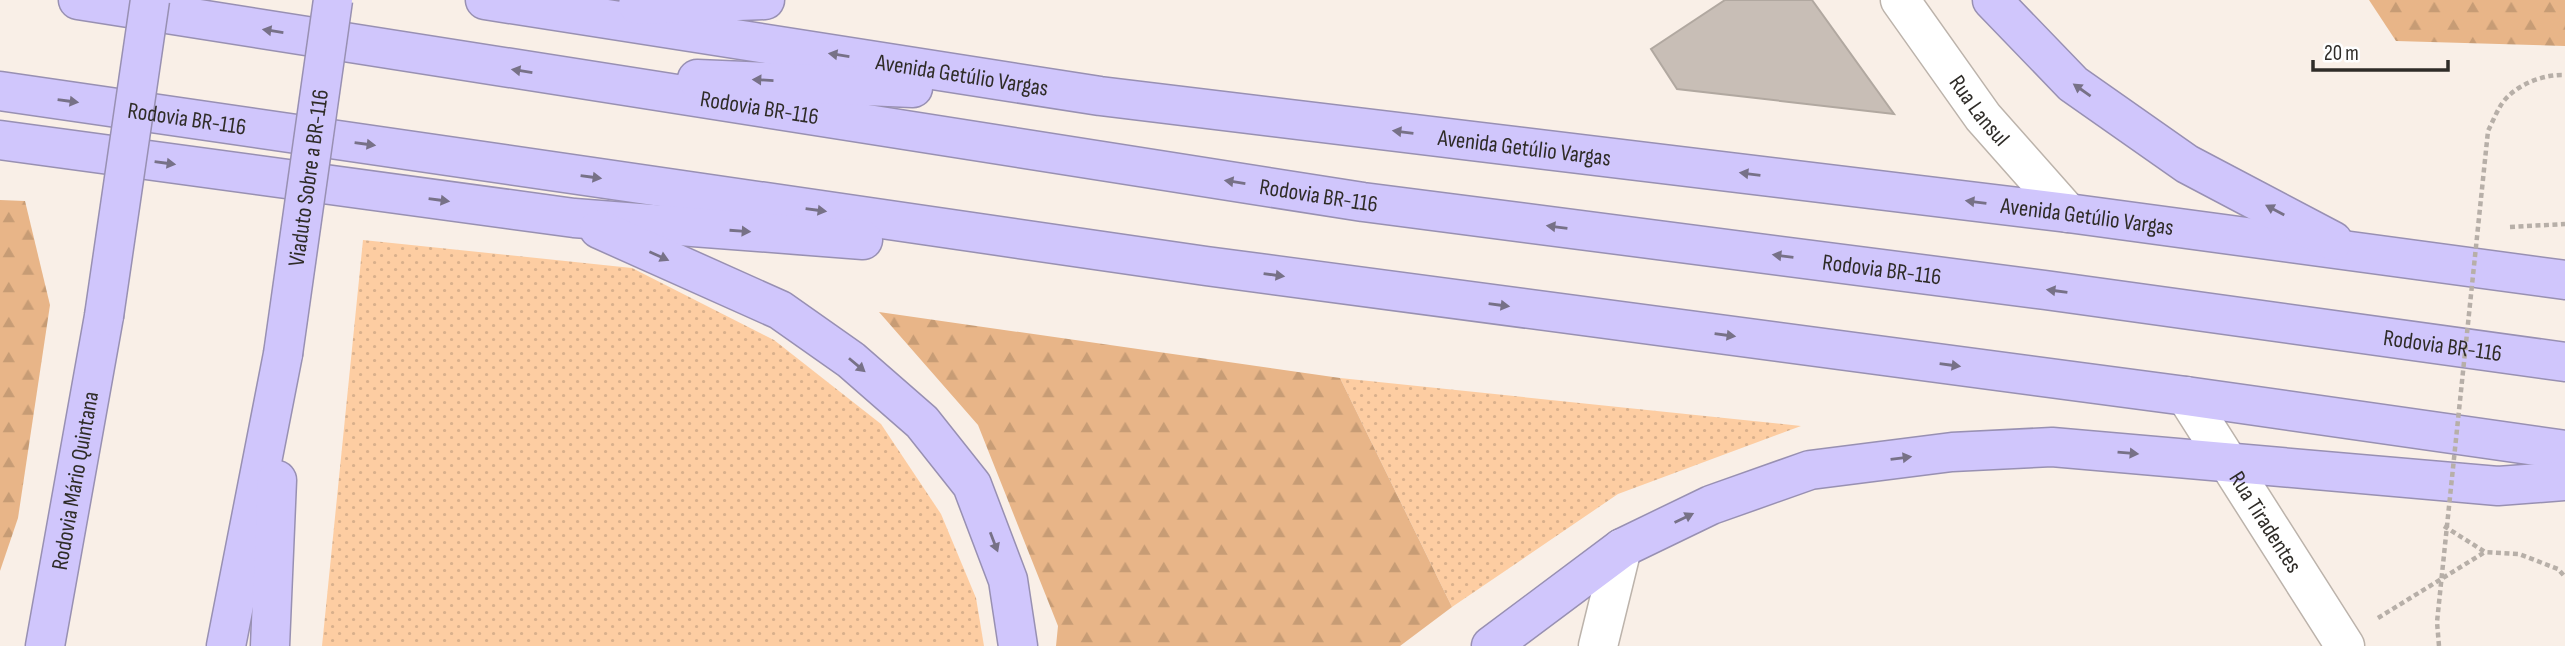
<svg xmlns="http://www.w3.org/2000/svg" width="2565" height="646" font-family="'Sofia Sans Condensed',sans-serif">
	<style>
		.grass { fill: url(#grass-dots) }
		.forest { fill: url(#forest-firs) }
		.building { fill: #c8beb6; stroke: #b1a8a0; stroke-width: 2 }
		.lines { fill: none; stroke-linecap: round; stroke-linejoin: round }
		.street-casing { stroke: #bcb3ab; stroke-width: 41 }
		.secondary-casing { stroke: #bcb3ab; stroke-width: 41 }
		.highway-casing { stroke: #9890b2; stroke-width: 41 }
		.path { stroke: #b7afa8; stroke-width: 4.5; stroke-dasharray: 5 3.5; stroke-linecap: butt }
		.street { stroke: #fff; stroke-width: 38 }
		.secondary { stroke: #fff; stroke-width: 38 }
		.highway { stroke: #d0c6fc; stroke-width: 38 }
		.highway-bridge-casing { stroke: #9890b2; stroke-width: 41; stroke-linecap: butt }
		.path-bridge { stroke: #b7afa8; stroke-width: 4.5; stroke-dasharray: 5 3.5; stroke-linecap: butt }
		.highway-bridge { stroke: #d0c6fc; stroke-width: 38 }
		.oneway { fill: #777187 }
		.labels { text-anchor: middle; stroke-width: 6; stroke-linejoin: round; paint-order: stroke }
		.street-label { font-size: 23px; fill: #2f2c28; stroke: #fefefe }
	</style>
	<defs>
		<pattern id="grass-dots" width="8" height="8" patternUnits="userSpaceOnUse" patternTransform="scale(1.75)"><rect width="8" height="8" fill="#fdcda2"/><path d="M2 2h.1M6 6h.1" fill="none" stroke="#d9b08c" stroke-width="1.8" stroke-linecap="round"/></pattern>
		<pattern id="forest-firs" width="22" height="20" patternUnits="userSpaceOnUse" patternTransform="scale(1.75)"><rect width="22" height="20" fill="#e8b588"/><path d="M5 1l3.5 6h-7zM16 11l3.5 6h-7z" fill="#c79c75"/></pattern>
	</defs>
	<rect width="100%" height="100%" fill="#f9efe7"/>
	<g class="grass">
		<path d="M363,240l269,28 142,72 107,84 60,90 35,84 8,48h-662z"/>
		<path d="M1340,378l461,48 -183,68 -166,113z"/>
	</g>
	<g class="forest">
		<path d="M2369,0h196v46l-169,-5z"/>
		<path d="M0,200l25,1 25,104 -32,213 -18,53z"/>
		<path d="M879,312l461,66 112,229 -52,39h-344l2,-20 -80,-201z"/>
	</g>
	<path class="building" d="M1725,0h87l82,114 -217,-25 -26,-40z"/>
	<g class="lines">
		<g class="street-casing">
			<g id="street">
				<path id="s1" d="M1900,0l83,117 85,96"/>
			</g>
		</g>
		<g class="secondary-casing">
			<g id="secondary">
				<path id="s2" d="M2186,396l159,250"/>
				<path d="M1598,646l24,-98"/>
			</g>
		</g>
		<g class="highway-casing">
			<g id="highway">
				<path id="s3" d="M78,0l1285,202 682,88 520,72"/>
				<path id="s4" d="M485,0l615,96 968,117 497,67"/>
				<path d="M1992,0l81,84 114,80 146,77"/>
				<path d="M638,5l127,-5"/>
				<path d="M697,79l216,9"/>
				<path id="s5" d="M0,91l1206,175 980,130 379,54"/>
				<path d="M0,140l574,78 289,22"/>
				<path d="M599,229l181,81 71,50 71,62 50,63 36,95 10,66"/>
				<path id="s6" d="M45,646l59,-330"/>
				<path d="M226,646l57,-292"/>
				<path d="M270,646l7,-166"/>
				<path d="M1491,646l131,-98 89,-43 99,-35 142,-18 100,-5 446,39 67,-5"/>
			</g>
		</g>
		<g class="path">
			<path d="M2510,227l55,-3"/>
			<path d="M2444,526l41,26 34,2 39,15 7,8"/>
			<path d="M2378,618l107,-66"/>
		</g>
		<use href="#street" class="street"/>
		<use href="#secondary" class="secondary"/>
		<use href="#highway" class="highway"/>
		<g class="highway-bridge-casing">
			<g id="highway-bridge">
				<path d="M104,316l46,-316"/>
				<path id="s7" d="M283,354l50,-354"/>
			</g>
		</g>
		<path class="path-bridge" d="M2439,646l-2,-24 51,-491c4,-8 8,-18 13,-26 12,-19 41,-31 64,-30"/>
		<use href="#highway-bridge" class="highway-bridge"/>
	</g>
	<defs><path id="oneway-solid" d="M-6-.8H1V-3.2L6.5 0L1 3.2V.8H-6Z" transform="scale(1.75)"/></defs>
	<g class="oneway">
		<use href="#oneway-solid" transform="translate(273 31) rotate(-171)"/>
		<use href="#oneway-solid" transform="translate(839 55) rotate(-171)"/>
		<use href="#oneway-solid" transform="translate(522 71) rotate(-171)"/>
		<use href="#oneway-solid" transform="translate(763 80) rotate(-177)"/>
		<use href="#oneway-solid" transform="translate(2082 90) rotate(-145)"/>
		<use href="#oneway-solid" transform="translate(68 101) rotate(8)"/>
		<use href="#oneway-solid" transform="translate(1403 132) rotate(-173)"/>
		<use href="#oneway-solid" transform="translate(365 144) rotate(8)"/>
		<use href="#oneway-solid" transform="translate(165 163) rotate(8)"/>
		<use href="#oneway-solid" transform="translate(1750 174) rotate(-173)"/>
		<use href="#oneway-solid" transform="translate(591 177) rotate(8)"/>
		<use href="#oneway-solid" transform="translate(1235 182) rotate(-171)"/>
		<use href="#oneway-solid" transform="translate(439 200) rotate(8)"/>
		<use href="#oneway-solid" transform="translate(1976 202) rotate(-173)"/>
		<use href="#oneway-solid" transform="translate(816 210) rotate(8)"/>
		<use href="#oneway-solid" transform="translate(2275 210) rotate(-152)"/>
		<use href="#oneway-solid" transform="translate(1557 227) rotate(-173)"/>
		<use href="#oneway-solid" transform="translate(740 231) rotate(4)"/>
		<use href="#oneway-solid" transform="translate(659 256) rotate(24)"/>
		<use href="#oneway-solid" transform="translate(1783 256) rotate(-173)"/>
		<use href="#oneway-solid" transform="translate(1274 275) rotate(8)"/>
		<use href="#oneway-solid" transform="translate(2057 291) rotate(-172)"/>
		<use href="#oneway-solid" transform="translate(1499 305) rotate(8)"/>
		<use href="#oneway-solid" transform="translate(1725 335) rotate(8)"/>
		<use href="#oneway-solid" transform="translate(857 365) rotate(40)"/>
		<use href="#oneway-solid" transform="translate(1950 365) rotate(8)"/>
		<use href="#oneway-solid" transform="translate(2128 453) rotate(5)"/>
		<use href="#oneway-solid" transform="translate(1901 458) rotate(-7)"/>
		<use href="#oneway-solid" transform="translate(1684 518) rotate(-26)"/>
		<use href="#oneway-solid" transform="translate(994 542) rotate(69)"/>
	</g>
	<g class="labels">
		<g class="street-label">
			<text dy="8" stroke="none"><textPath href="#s4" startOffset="483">Avenida Getúlio Vargas</textPath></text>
			<text dy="8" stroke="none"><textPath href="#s3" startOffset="690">Rodovia BR-116</textPath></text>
			<text dy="8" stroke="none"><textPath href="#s1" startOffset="136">Rua Lansul</textPath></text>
			<text dy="8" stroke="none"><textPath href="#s5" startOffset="189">Rodovia BR-116</textPath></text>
			<text dy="8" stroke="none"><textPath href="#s4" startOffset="1050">Avenida Getúlio Vargas</textPath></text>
			<text dy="8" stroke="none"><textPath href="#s7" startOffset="178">Viaduto Sobre a BR-116</textPath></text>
			<text dy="8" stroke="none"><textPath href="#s3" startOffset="1256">Rodovia BR-116</textPath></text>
			<text dy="8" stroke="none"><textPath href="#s4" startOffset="1617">Avenida Getúlio Vargas</textPath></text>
			<text dy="8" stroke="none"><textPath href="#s3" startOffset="1824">Rodovia BR-116</textPath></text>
			<text dy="8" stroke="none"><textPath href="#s3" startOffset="2390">Rodovia BR-116</textPath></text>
			<text dy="8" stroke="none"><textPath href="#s6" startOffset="168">Rodovia Mário Quintana</textPath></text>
			<text dy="8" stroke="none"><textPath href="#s2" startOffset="149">Rua Tiradentes</textPath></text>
		</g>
	</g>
	<path d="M2313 60v10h135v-10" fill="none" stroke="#2f2c28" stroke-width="3.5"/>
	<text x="2324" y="60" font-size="21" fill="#2f2c28" stroke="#fefefe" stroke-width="5" paint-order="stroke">20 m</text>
</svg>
